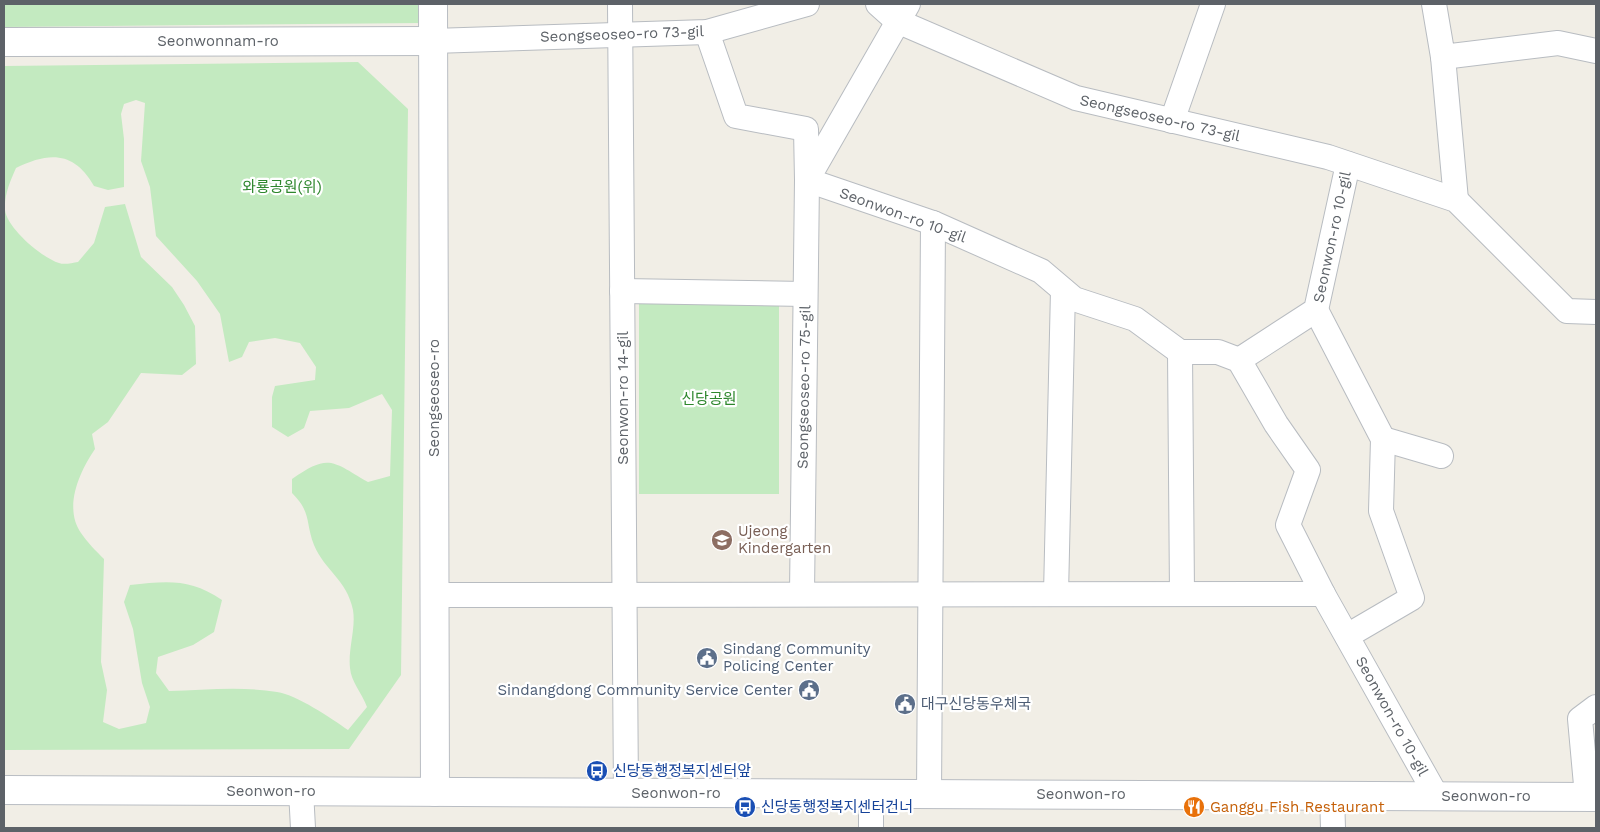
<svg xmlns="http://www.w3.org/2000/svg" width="1600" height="832" font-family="'Work Sans','Noto Sans KR',sans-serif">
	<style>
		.green { fill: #c3eac0; fill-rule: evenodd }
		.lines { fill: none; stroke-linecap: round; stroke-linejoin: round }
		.minor-casing { stroke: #b8bcc1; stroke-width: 26 }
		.tertiary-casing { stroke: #b8bcc1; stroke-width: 30 }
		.secondary-casing { stroke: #b9bdc3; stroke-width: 30 }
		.minor { stroke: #fff; stroke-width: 24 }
		.tertiary { stroke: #fff; stroke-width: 28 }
		.secondary { stroke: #fff; stroke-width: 28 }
		.labels { text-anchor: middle; stroke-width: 4.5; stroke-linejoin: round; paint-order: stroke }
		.street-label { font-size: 15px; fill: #5d6268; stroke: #fff }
		.park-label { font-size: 15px; fill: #2e872d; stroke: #fff }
		.education-label { font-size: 15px; fill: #785e54; stroke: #fff; text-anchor: start }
		.service-label { font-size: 15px; fill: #4e5e75; stroke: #fff; text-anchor: start }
		.transit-label { font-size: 15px; fill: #164399; stroke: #fff; text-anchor: start }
		.food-label { font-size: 15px; fill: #c56008; stroke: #fff; text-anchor: start }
	</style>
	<rect width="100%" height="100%" fill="#f1eee6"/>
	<g class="green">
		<path d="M4,4h419v19l-419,4z"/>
		<path d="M358,62l50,47 -7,566 -52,74 -345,1v-684zM136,100l9,3 -4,58 9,26 6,49 41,45 23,33 9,48 13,-5 7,-15 26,-4 25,5 16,24 -1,13 -40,6 -3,11v30l16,10 16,-9 6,-17 39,-3 33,-14 10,16 -2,66 -22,6c-36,-21 -39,-29 -76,-3v14c20,20 13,29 22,52 11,26 33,35 39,65 3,18 -5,39 -3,58 1,14 12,25 17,39l-19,23c-17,-12 -51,-35 -71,-38 -35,-6 -73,-2 -108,-1l-13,-18 2,-16 35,-12 21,-13 8,-32c-32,-22 -55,-19 -92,-15l-6,17 9,27 9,54 8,24 -4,16 -27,6 -16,-7 4,-32 -6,-28 3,-103c-8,-8 -17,-17 -23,-26 -18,-26 -1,-62 14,-84l-3,-15 16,-12 33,-49 41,2 14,-11 -1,-38 -11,-21 -12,-18 -31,-30 -16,-53 -20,3 -11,36 -16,19c-6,1 -14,3 -19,1 -17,-5 -52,-35 -54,-53 -1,-15 5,-28 11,-42 33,-16 58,-17 78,18l14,4 16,-3v-48l-3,-25 3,-10z"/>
		<path d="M779,302v192h-140v-191z"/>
	</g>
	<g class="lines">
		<g class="minor-casing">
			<g id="minor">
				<path d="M620,4l6,788"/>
				<path d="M878,4l19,17 179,77 252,59 128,43 111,111 29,1"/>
				<path d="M1434,4l9,53 115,-14 38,8"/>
				<path d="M707,32l29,84 70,13 1,51 126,43 108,48 33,28 61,20 45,33h38l21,8 37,64 32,46 -20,55 35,69 113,201"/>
				<path d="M433,41l274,-9 100,-28"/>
				<path d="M1443,57l13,143"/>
				<path d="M1172,121l41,-117"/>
				<path d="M622,291l183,3"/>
				<path d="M1316,310l67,129 -2,72 31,87 -65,38"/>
				<path d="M1180,352l2,242"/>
				<path d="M1239,360l77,-50 32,-146"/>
				<path d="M1383,439l58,17"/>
				<path d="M802,594l5,-414 101,-176"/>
				<path d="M1056,594l7,-304"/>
				<path d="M435,595l888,-1"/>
				<path d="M301,791l2,37"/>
				<path d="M929,794l4,-571"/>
				<path d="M1332,795l1,33"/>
				<path d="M1587,796l-7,-77 16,-12"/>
				<path d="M871,828v-34"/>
			</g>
		</g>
		<g class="tertiary-casing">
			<path id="tertiary" d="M4,42l429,-1"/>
		</g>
		<g class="secondary-casing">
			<g id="secondary">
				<path d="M433,4l2,788"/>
				<path d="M4,790l1592,7"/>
			</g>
		</g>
		<use href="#minor" class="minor"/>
		<use href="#tertiary" class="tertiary"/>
		<use href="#secondary" class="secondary"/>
	</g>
	<defs>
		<g id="school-disc" transform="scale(1.125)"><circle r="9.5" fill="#8d6e63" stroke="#fff"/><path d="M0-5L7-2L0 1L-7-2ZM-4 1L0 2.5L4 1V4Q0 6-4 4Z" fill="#fff"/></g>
		<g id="civic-disc" transform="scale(1.125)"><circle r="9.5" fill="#5c6f8a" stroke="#fff"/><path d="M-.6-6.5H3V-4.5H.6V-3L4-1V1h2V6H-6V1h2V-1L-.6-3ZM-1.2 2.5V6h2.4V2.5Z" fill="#fff"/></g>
		<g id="bus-disc" transform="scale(1.125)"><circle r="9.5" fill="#1a4fb4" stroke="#fff"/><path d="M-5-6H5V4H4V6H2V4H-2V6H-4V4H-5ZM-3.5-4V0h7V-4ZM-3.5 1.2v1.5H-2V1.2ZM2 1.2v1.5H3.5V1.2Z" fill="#fff"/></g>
		<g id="restaurant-disc" transform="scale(1.125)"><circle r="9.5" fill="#e8710a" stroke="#fff"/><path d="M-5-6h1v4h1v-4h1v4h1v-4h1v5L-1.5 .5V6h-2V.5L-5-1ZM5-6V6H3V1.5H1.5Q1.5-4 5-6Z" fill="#fff"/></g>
	</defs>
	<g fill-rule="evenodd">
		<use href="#school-disc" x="722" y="540"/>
		<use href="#civic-disc" x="707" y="658"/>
		<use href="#civic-disc" x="809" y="690"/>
		<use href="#civic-disc" x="905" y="704"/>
		<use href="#bus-disc" x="597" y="771"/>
		<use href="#bus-disc" x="745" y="807"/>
		<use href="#restaurant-disc" x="1194" y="807"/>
	</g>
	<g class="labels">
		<g class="street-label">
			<text transform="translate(622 34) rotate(-2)" y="5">Seongseoseo-ro 73-gil</text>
			<text x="218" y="46">Seonwonnam-ro</text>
			<text transform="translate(1160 118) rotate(13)" y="5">Seongseoseo-ro 73-gil</text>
			<text transform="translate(903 215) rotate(20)" y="5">Seonwon-ro 10-gil</text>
			<text transform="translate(1332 237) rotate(-78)" y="5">Seonwon-ro 10-gil</text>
			<text transform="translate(804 387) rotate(-89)" y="5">Seongseoseo-ro 75-gil</text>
			<text transform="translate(434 398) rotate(-90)" y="5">Seongseoseo-ro</text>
			<text transform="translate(623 398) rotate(-90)" y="5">Seonwon-ro 14-gil</text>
			<text transform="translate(1392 716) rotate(61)" y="5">Seonwon-ro 10-gil</text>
			<text x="271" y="796">Seonwon-ro</text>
			<text x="676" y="798">Seonwon-ro</text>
			<text x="1081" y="799">Seonwon-ro</text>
			<text x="1486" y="801">Seonwon-ro</text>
		</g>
		<g class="park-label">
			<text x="282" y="192">와룡공원(위)</text>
			<text x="709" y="404">신당공원</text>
		</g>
		<g class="education-label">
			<text x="738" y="536">Ujeong<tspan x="738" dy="17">Kindergarten</tspan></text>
		</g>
		<g class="service-label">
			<text x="723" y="654">Sindang Community<tspan x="723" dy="17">Policing Center</tspan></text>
			<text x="793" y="695" text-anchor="end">Sindangdong Community Service Center</text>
			<text x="921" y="709">대구신당동우체국</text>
		</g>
		<g class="transit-label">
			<text x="613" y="776">신당동행정복지센터앞</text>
			<text x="761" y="812">신당동행정복지센터건너</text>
		</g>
		<g class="food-label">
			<text x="1210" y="812">Ganggu Fish Restaurant</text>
		</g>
	</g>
	<rect width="1600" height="832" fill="none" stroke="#5d6268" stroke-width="10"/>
</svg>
